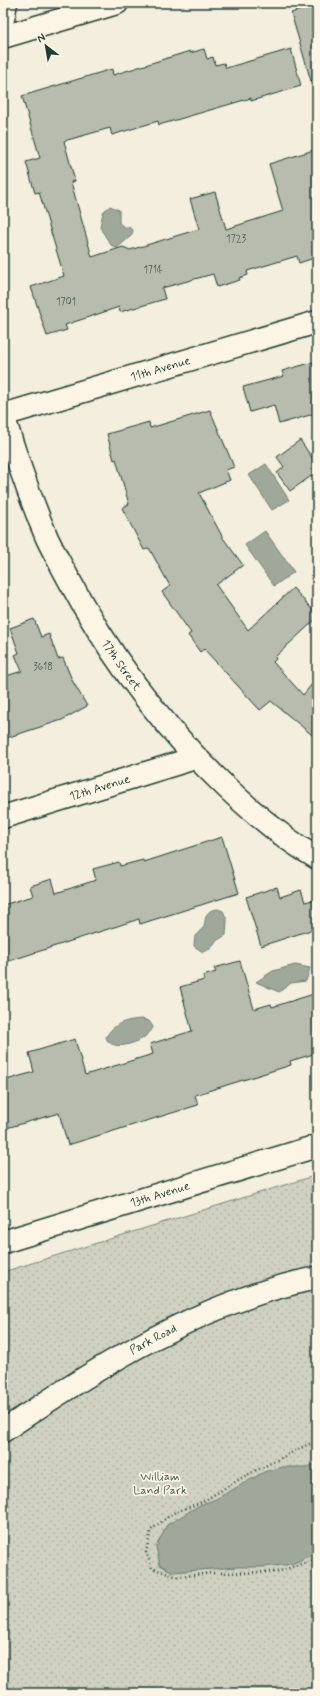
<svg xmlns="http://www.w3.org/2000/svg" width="320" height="1696" font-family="Mynerve,sans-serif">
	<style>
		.grass { fill: url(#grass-dots); stroke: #78877b }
		.water { fill: #a0a89b; stroke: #6c7d72 }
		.building { fill: #b8bcae; stroke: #1f3d34 }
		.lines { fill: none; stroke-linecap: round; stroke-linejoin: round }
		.street-casing { stroke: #1f3d34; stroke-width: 25 }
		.secondary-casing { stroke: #1f3d34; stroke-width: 25 }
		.path { stroke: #1f3d34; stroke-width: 2.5; stroke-dasharray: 1 3; stroke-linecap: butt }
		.street { stroke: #fcf5e5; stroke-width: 22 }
		.secondary { stroke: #fcf5e5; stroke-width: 22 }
		.labels { text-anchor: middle; stroke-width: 3.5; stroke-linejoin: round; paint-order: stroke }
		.number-label { font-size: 10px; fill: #455d52 }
		.street-label { font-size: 12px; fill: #1f3d34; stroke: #fcf5e5 }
		.park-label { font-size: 12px; fill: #425b50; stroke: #fcf5e5 }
	</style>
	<defs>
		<pattern id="grass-dots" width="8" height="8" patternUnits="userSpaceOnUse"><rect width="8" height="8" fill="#d0d1c2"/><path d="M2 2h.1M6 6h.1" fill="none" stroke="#b2b4a7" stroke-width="1.8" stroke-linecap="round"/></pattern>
	</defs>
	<rect width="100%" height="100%" fill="#f3eede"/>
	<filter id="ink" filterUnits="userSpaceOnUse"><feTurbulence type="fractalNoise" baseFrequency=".025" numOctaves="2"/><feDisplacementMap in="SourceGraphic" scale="8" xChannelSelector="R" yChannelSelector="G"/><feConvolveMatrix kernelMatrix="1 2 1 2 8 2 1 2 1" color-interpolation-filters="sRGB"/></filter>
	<g filter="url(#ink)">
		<path class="grass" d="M317,1175v518h-314v-421z"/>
		<g class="water">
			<path d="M110,206l9,4v13l5,4h5l4,4 -2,5 -14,12 -6,-3 -9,-14 -2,-4 3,-15z"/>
			<path d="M266,464l23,36 -17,10 -23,-35z"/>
			<path d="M265,531l29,41 -20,14 -29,-41z"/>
			<path d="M218,909l5,2 4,9 -1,15 -10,6 -6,8 -7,3 -9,-6 1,-10 9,-9c2,-10 1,-17 14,-18z"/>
			<path d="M295,965l15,3 -4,13 -15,2 -12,9 -23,-10 17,-11z"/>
			<path d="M142,1019l7,2 4,6c-5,14 -42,28 -47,10 8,-14 20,-17 36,-18z"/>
			<path d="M317,1463v89l-25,12 -29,3h-26l-64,5 -13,-7 -4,-18 11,-22 33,-20 16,-6 48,-27 18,-5h26z"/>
		</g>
		<g class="building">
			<path d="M317,4v77h-6l-20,-68z"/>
			<path d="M204,49l3,10 6,-2 2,8 9,-2 2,5 65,-19 10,37 -50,15v-3l-92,27 -1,-4 -46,14 -2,-7 -46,13 11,40 -4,1 21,75 31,-10 7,3 69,-21 -9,-30 25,-7 11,37 57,-18 -14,-47 48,-15v108l-18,6 -2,-7 -50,15 1,4 -9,3 1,2 -23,7 -4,-13 -51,14 3,11 -45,13 -1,-5 -54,18 2,5 -20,6 -16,-49 33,-11 -25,-84 -4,1 -9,-31 14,-4 -18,-62 90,-27 1,6 77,-24v2z"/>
			<path d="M317,361v52l-38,11 -5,-19 -24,7 -7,-25 41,-11 -2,-5z"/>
			<path d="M210,410l24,57 -8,3 4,10 -31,13 24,45 20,27 -27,20 32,45 45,-42 24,27v3l-42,39 1,2 -3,3 30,33 14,-17v61l-46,-38 -11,9 -56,-61 -4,3 -12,-17 3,-2 -29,-41 8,-6 -21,-38 -5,2 -22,-42 7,-4 -13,-45 -2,1 -7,-26 42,-12 1,6z"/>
			<path d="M300,440l17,25v7l-27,19 -13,-18 7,-6 -7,-10z"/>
			<path d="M34,619l7,18 8,-3 9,25 5,-1 9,22 15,26 -25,14 -59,19v-62l19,-6 -7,-16 4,-2 -9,-25z"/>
			<path d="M222,837l17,56 -99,31 -1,-5 -136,44v-58l30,-9 -3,-10 22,-7 4,14 40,-13 -3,-11 26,-7 1,4 23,-6 1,2z"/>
			<path d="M277,887l3,10 21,-7 4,12 12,-3v29l-56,18 -15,-49z"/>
			<path d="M240,961l14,48 17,-5 1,3 45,-14v60l-27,8 1,4 -96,30 3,10 -130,40 -9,-32 -56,16v-48l31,-9 -5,-19 46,-14 10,36 68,-21 -3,-10 42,-13 -12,-44 24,-7 -1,-4 13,-4 -2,-4z"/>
		</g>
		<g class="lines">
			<g class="street-casing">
				<g id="street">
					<path d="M3,19l3,-16"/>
					<path d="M3,37l114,-34"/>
					<path id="s1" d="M3,415c13,42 27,83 44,123 6,13 14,27 21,40 41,77 93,147 156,207 28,27 60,54 93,73"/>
					<path id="s2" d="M3,817l192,-59"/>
					<path id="s3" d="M3,1242l314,-96"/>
					<path id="s4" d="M3,1431c94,-64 201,-131 314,-153"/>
				</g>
			</g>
			<g class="secondary-casing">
				<g id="secondary">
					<path id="s5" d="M3,415l314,-93"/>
				</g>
			</g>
			<path class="path" d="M317,1440l-72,36 -43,26 -29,11 -22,17 -5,22 6,16 25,9 35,-4 65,-1 40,-13"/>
			<use href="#street" class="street"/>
			<use href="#secondary" class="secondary"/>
		</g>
	</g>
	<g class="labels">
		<g class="number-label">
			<text x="236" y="242">1723</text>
			<text x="153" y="273">1714</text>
			<text x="66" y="305">1701</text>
			<text x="43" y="670">3618</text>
		</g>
		<g class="street-label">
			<text dy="4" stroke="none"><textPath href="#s5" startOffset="164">11th Avenue</textPath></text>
			<text dy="4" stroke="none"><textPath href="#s1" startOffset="278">17th Street</textPath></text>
			<text dy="4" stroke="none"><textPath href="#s2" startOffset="101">12th Avenue</textPath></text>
			<text dy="4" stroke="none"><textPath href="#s3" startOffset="164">13th Avenue</textPath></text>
			<text dy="4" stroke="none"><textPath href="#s4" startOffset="176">Park Road</textPath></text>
		</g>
		<g class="park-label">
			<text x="160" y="1480">William<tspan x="160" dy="14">Land Park</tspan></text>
		</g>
	</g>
	<rect width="320" height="1696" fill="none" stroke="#fcf5e5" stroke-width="16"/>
	<rect x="8" y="8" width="304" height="1680" fill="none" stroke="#1f3d34" stroke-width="1.5" filter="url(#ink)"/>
	<g transform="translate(46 46) rotate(329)" stroke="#fcf5e5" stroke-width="3" paint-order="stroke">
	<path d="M0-3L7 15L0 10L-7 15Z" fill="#1f3d34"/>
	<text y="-6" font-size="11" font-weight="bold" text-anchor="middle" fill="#1f3d34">N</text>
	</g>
</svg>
